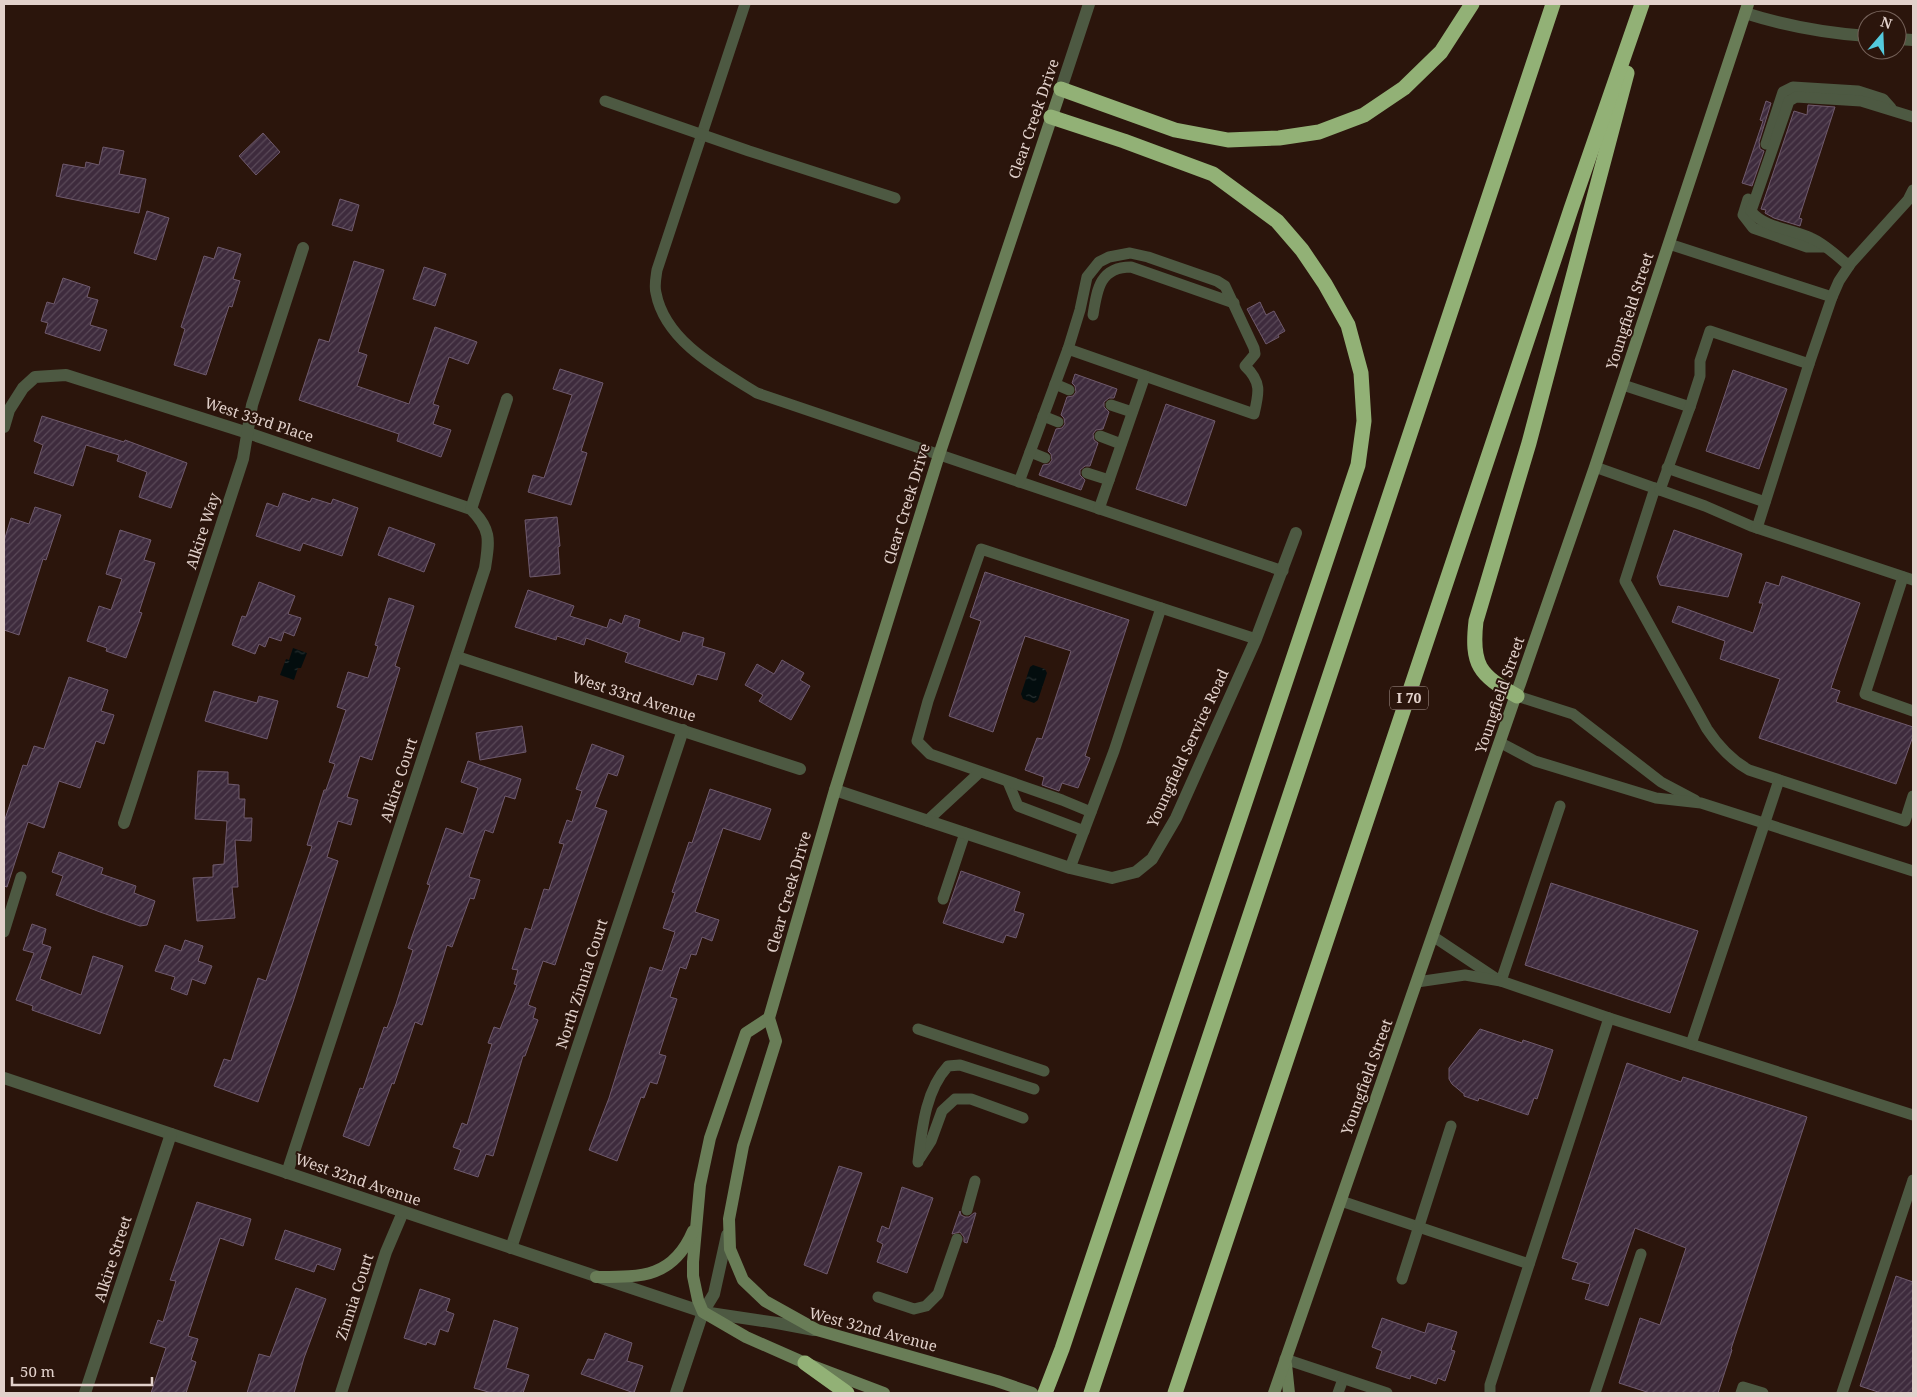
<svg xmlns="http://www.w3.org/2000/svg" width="1917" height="1397" font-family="'Noto Serif',serif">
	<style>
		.water { fill: url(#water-ripples) }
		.building { fill: url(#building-hatch); stroke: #6f5a6d }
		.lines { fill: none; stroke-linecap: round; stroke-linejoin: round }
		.service { stroke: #4d5942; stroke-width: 11 }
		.minor { stroke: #4d5942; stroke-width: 12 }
		.tertiary { stroke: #4d5942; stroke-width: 12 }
		.secondary { stroke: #697d57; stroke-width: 12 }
		.motorway { stroke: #92b176; stroke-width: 15 }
		.labels { text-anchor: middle; stroke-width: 4; stroke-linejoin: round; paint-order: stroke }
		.shield { fill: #2b150c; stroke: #ab9992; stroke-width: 1 }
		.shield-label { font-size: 14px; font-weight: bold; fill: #e2d1cb }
		.street-label { font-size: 15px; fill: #e2d1cb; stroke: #2b150c }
	</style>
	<defs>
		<pattern id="water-ripples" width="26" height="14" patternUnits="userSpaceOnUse" patternTransform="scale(1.25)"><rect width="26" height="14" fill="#030d0e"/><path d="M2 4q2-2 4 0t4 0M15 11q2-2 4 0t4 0" fill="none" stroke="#272f30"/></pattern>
		<pattern id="building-hatch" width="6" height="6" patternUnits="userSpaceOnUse" patternTransform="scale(1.25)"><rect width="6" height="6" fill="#3e2b3d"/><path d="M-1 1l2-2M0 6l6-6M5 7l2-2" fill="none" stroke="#5a4958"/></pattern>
	</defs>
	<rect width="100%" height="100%" fill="#2b150c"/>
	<g class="water">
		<path d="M293,648l14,5 -6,15h-3l-4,12 -14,-5 6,-16 3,1z"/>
		<path d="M1033,665l12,4 2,4 -9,27 -4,3 -11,-4 -2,-5 9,-27z"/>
	</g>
	<g class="building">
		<path d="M1766,101l5,2 -12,39 1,7 4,2 -12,35 -10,-3 21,-62 -3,-1z"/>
		<path d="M1808,105l27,2 -36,111 3,1 -2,7 -26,-8 -9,-5 1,-3 -5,-1 33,-98 13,4z"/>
		<path d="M263,133l17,19 -24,23 -17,-19z"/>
		<path d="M103,147l21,4 -5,23 27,5 -7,34 -83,-17 7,-32 22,4 1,-6 13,3z"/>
		<path d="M340,199l19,6 -7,26 -20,-6z"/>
		<path d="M147,211l22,7 -13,42 -22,-7z"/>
		<path d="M218,247l23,7 -8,25 7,2 -8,26 -3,-1 -23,69 -32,-10 11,-36 -4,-2 23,-71 10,3z"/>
		<path d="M354,261l30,9 -26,82 9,3 -10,31 52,18 26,-77 42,15 -9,22 -19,-7 -16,47 6,2 -6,18 18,6 -10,27 -44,-16 2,-7 -100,-34 20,-61 10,3z"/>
		<path d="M424,267l22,7 -11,32 -22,-7z"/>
		<path d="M63,278l27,9 -3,10 11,3 -8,25 17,5 -7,21 -55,-18 3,-10 -7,-2 6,-19 7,2z"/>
		<path d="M1260,302l6,13 8,-4 11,20 -7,4 1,2 -13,7 -19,-35z"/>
		<path d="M560,369l43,14 -22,68 6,2 -16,52 -43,-13 5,-17 11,3 28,-83 -19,-6z"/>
		<path d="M1733,370l54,19 -28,80 -53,-18z"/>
		<path d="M1075,374l42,15 -3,9h-5l-5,4v5l5,5 -6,17 -7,1 -3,4 1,6 4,3 -8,23h-5l-5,4v5l5,5 -4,10 -42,-15 4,-10 6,-1 3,-4 -1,-6 -3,-3 8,-22 6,-1 3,-4 -1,-6 -3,-3 6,-18 6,-1 3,-4 -1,-6 -3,-3z"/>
		<path d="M1166,404l49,17 -29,85 -50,-17z"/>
		<path d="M42,416l82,26 1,-2 62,23 -16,45 -32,-11 8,-25 -30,-11 2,-6 -33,-10 -13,41 -39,-13 9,-28 -9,-4z"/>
		<path d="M283,493l27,9 2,-4 19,6 2,-5 25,9 -16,48 -39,-13 -3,8 -44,-15 11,-33 11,4z"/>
		<path d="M35,507l26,8 -15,45 -3,-1 -24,76 -15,-5v-89l7,-23 18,6z"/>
		<path d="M557,517l3,29 -2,1 2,27 -30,3 -5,-57z"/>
		<path d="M389,527l46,17 -11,28 -46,-17z"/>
		<path d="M120,530l31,10 -7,20 11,3 -16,49 3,1 -16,45 -20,-7 1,-3 -20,-7 12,-35 12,4 11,-31 -16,-5z"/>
		<path d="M1674,530l68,24 -14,43 -68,-12 -3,-8z"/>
		<path d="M985,572l144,48 -44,136 5,2 -12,30 -16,-5 -3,8 -17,-6 2,-8 -19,-7 12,-32 5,1 29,-88 -46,-15 -32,96 -44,-16 32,-95 -11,-4z"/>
		<path d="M1782,576l78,27 -29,85 9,3 -4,11 77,25v9l-17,48 -137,-46 21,-59 -60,-20 5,-18 -53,-19 6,-16 75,27 10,-30h-4l7,-21 13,4z"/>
		<path d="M259,582l36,14 -7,18 13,4 -7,18 -10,-4 -3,9 -12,-4 -4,10 -6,-3 -4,10 -23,-9 10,-29 4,1z"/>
		<path d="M528,590l46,16 -4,10 37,12 3,-9 12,5 3,-9 15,5 -2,7 42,15 3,-10 21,6 -2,8 23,7 -8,27 -20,-6 -4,11 -68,-23 3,-9 -42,-15 -2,7 -27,-9 -1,4 -41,-13z"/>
		<path d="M389,598l25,8 -19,60 5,2 -28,92 -12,-4 -13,41 11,3 -7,25 -13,-4 -11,36 11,4 -45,141 -35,100 -44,-16 10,-27 7,2 27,-83 8,3 46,-135 -5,-1 17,-55h2l9,-26 -6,-2 17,-52 -9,-3 11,-35 20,6 10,-32 -3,-1z"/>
		<path d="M782,660l22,13 -4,7 10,6 -19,34 -32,-19 4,-6 -18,-10 12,-21 17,10z"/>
		<path d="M69,677l39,13 -7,21 13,4 -10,29 -8,-3 -16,47 -21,-7 -15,47 -16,-6 -21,65 -3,-1v-64l19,-57 4,1 7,-20 10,3z"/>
		<path d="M214,691l43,12 2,-7 19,5 -11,38 -62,-18z"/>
		<path d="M522,726l4,26 -46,8 -4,-27z"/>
		<path d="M592,744l32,12 -7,20 -9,-3 -13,34 12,4 -52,154 -12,-4 -15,44 8,3 -3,10 5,2 -13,36h-2l-30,100 -7,-2 -8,23 -24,-8 7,-19 -8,-3 9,-24 5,2 25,-81 -4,-1 6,-16 6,2 17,-44 -3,-1 4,-14 -6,-1 13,-41 6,2 13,-41 5,1 15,-46 -5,-1 8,-23 5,2 10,-31 -6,-2z"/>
		<path d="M468,761l53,18 -6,20 -10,-3 -12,37 -8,-3 -16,47 11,3 -6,19 -4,-1 -18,49 -5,-2 -25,80 -7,-3 -21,62 -2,-1 -23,63 -26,-10 17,-48 3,1 21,-62 3,1 9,-24 17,-54 -5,-2 22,-63 -3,-1 19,-56 17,6 15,-46 -17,-6z"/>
		<path d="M198,771l30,1v12l11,1v14h6l-1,19h8l-1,23 -16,-1 3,47h-6l3,31 -38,3 -4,-43 20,-1v-12l11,-1 3,-43 -32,-2z"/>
		<path d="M710,789l61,20 -11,31 -37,-12 -28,84 24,8 -7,21 -10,-4 -6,18 -5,-1 -5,15 -6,-2 -10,30 7,2 -18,55 7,2 -9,28 -7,-2 -6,16 -3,-1 -24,64 -28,-11 20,-52 41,-131 12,4 13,-39 -12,-4 12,-35 -3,-1 17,-50 3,1z"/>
		<path d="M59,852l44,16 -2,6 35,12 -2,7 21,8 -8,24 -7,1 -40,-14 -44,-17 7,-19 -11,-4z"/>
		<path d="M961,871l59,21 -6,19 10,3 -8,24 -10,-3 -3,8 -60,-20z"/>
		<path d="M1551,883l147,48 -28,82 -145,-48z"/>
		<path d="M32,924l14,5 -4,15 9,3 -11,32 41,16 12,-39 30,10 -23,68 -68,-24 1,-4 -17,-6 18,-47 -11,-3z"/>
		<path d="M185,940l18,6 -5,15 14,5 -7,18 -13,-5 -5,16 -16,-6 4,-12 -20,-6 10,-26 16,6z"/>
		<path d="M1480,1029l42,14 1,-3 30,10 -16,49 -3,-1 -6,17 -49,-17 -1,3 -14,-5v-2l-12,-10 -3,-5v-11z"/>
		<path d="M1627,1063l54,19 2,-5 124,40 -76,232 1,1 -14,43h-68l-31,-10 21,-65 20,7 26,-77 -51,-20 -27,78 -23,-7 5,-15 -18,-5 6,-16 -16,-5z"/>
		<path d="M839,1166l23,7 -35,101 -23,-9z"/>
		<path d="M902,1187l31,11 -26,75 -30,-11 6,-18 -6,-3 5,-15 7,3z"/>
		<path d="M197,1202l54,17 -8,27 -23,-8 -32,98 10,3 -7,21 5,2 -10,31h-35l15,-45 -16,-5 8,-23 5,2 13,-41 -6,-1z"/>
		<path d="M960,1211l1,4 4,2h4l5,-4h2l-9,30 -3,-1v-5l-4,-5 -8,2z"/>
		<path d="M285,1230l56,19 -7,21 -17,-6 -3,8 -39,-13z"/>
		<path d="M1896,1276l17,6v111h-32l-21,-7z"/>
		<path d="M296,1288l30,11 -22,59 -10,35h-47l12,-39 11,3z"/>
		<path d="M420,1289l30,10 -4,12 8,3 -6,18 -8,-3 -5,16 -8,-3 -1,3 -22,-7z"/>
		<path d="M1382,1318l43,15 3,-10 29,9 -6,18 4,1 -10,30 -7,-3 -2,6 -25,-9 -1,4 -34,-11 6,-17 -10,-4z"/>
		<path d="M494,1320l24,8 -12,40 23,7 -6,18h-31l-18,-5z"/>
		<path d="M605,1333l27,10 -5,18 16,5 -9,27 -53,-19 7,-15 6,1z"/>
	</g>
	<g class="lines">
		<g class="service">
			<path d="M745,4l-88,266c-1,7 -3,16 -1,23 9,48 62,76 101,100l526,178"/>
			<path d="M605,101l144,50 146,47"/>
			<path d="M1766,144l17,-52 10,-5 65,4 25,8 8,9"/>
			<path d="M1748,199l-5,16 10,13 54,19h18"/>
			<path d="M1669,244l163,53"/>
			<path d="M1849,266c-12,-10 -24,-22 -38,-28 -19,-9 -47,-10 -60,-27l38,-110 7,-4 65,4 52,16"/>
			<path d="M1093,315c4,-26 7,-48 38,-48l103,36"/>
			<path d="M1068,349l12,-39 7,-33 12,-15 10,-5 21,-4 18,4 69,24 8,5 29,62 1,6 -10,12c17,16 14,27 9,48l-109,-38"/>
			<path d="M1055,384l14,6"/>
			<path d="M1623,385l67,22"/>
			<path d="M1111,405l21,7"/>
			<path d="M1043,416l15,6"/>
			<path d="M1100,436l21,8"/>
			<path d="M1030,452l15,6"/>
			<path d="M1595,467l110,39 46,20 162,54"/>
			<path d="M1667,468l98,34"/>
			<path d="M1087,473l22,7"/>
			<path d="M1019,482l49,-133 77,27 -46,133"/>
			<path d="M1655,488l-30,93 82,148c12,18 24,31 42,41l156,51 8,-25"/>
			<path d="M1660,490l30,-83 10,-31v-15l10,-30 99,33"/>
			<path d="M1757,528l52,-164 23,-67 7,-16 12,-18 57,-63 5,-10"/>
			<path d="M1903,577l-38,117 48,17"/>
			<path d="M1517,696l56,18 88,68 34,18"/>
			<path d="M1501,743l34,18 121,37 45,5 212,68"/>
			<path d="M1008,782l10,24 66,25"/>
			<path d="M1091,812l-29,-12 -132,-46 -13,-13 11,-40 53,-152 275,90"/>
			<path d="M927,821l53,-49"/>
			<path d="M1070,868l44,-117 47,-143"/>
			<path d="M943,899l22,-66"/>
			<path d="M4,932l17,-55"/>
			<path d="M1434,937l63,42"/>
			<path d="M1501,981l59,-175"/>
			<path d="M1417,982l48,-7 36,6 108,37 304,97"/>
			<path d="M918,1029l126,42"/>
			<path d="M1691,1044l88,-264"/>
			<path d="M920,1158l11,-17 11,-30 13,-12h16l52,19"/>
			<path d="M918,1162c4,-33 7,-71 30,-96l12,-1 74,24"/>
			<path d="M1341,1201l188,63"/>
			<path d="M967,1210l8,-29"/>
			<path d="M1402,1279l49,-153"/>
			<path d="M878,1297l36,12 12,-3 12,-12 19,-55"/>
			<path d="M1285,1359l102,34"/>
			<path d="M1338,1393l5,-14"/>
			<path d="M1490,1393v-8l119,-367"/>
			<path d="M1595,1393l46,-139"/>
			<path d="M1741,1393l2,-6 20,6"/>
			<path d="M1842,1393l71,-213"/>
		</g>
		<g class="minor">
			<path d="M4,427l5,-17 14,-22 12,-11 31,-2 182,58 223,76c21,21 18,32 14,59l-198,605"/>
			<path d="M471,509l36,-110"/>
			<path d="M457,657l343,112"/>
			<path d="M835,790l235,78 42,10 24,-6 16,-13 24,-41 80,-179 40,-106"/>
			<path d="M124,823l119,-364 9,-54 51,-157"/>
			<path d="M511,1248l172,-518"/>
			<path d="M341,1393l45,-141 17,-40"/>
			<path d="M676,1393l27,-81"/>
		</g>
		<g class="tertiary">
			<path d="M1745,13c41,13 79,20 122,23"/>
			<path d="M1897,39l16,1"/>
			<path d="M1061,89l28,-85"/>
			<path d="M4,1078l699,234 74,11 37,7"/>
			<path d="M703,1312l11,-18 13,-59"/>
			<path d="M85,1393l86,-259"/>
		</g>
		<g class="secondary">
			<path d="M769,1018l-23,15 -36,105 -10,47 -7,77v14l5,24 5,12 43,25 59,26 79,30"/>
			<path d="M596,1277c45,0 77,1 97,-46"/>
			<path d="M1286,1364l3,29"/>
			<path d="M1032,1393l-35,-12 -180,-51 -52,-29 -22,-21 -13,-31 -1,-30 14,-73 33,-105 -7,-23 66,-228 104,-335 122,-366"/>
			<path d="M1274,1393l321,-926 153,-463"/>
		</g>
		<g class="motorway">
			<path d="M1061,89l114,41 53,10 51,-2 40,-6 45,-17 40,-27 37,-36 31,-48"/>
			<path d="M1517,696c-38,-21 -46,-31 -41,-75l53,-178 98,-370"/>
			<path d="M805,1363l42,30"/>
			<path d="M1045,1393l17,-44 296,-884 6,-44 -3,-48 -13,-48 -23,-41 -23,-34 -25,-29 -64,-47 -89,-33 -73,-24"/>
			<path d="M1091,1393l462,-1389"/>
			<path d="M1175,1393l396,-1184 71,-205"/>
		</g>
	</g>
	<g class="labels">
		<rect class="shield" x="1390" y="686.5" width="38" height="23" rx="4"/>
		<g class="shield-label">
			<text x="1409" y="703">I 70</text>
		</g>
		<g class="street-label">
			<text transform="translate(1034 119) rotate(-71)" y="5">Clear Creek Drive</text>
			<text transform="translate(1630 311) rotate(-72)" y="5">Youngfield Street</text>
			<text transform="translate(259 420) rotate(18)" y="5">West 33rd Place</text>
			<text transform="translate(907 504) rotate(-73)" y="5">Clear Creek Drive</text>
			<text transform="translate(203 531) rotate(-72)" y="5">Alkire Way</text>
			<text transform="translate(1500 695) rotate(-71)" y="5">Youngfield Street</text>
			<text transform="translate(634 697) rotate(18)" y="5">West 33rd Avenue</text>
			<text transform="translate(1188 748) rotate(-65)" y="5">Youngfield Service Road</text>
			<text transform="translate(399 780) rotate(-72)" y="5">Alkire Court</text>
			<text transform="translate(789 892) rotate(-74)" y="5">Clear Creek Drive</text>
			<text transform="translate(582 984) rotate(-72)" y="5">North Zinnia Court</text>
			<text transform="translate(1367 1077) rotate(-70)" y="5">Youngfield Street</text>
			<text transform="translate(358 1180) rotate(19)" y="5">West 32nd Avenue</text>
			<text transform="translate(113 1259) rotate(-72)" y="5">Alkire Street</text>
			<text transform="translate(355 1297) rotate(-72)" y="5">Zinnia Court</text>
			<text transform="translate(873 1330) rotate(15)" y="5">West 32nd Avenue</text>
		</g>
	</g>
	<rect width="1917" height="1397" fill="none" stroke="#e2d1cb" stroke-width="10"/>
	<g transform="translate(1882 35) rotate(19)"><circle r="24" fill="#2b150c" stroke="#746058"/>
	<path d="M0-4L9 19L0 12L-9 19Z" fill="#54cadd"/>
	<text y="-8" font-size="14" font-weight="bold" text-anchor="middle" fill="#e2d1cb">N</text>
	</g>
	<path d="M12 1377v8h140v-8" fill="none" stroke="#e2d1cb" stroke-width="2.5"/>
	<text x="20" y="1377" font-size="15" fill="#e2d1cb" stroke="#2b150c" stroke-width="4" paint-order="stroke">50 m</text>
</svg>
